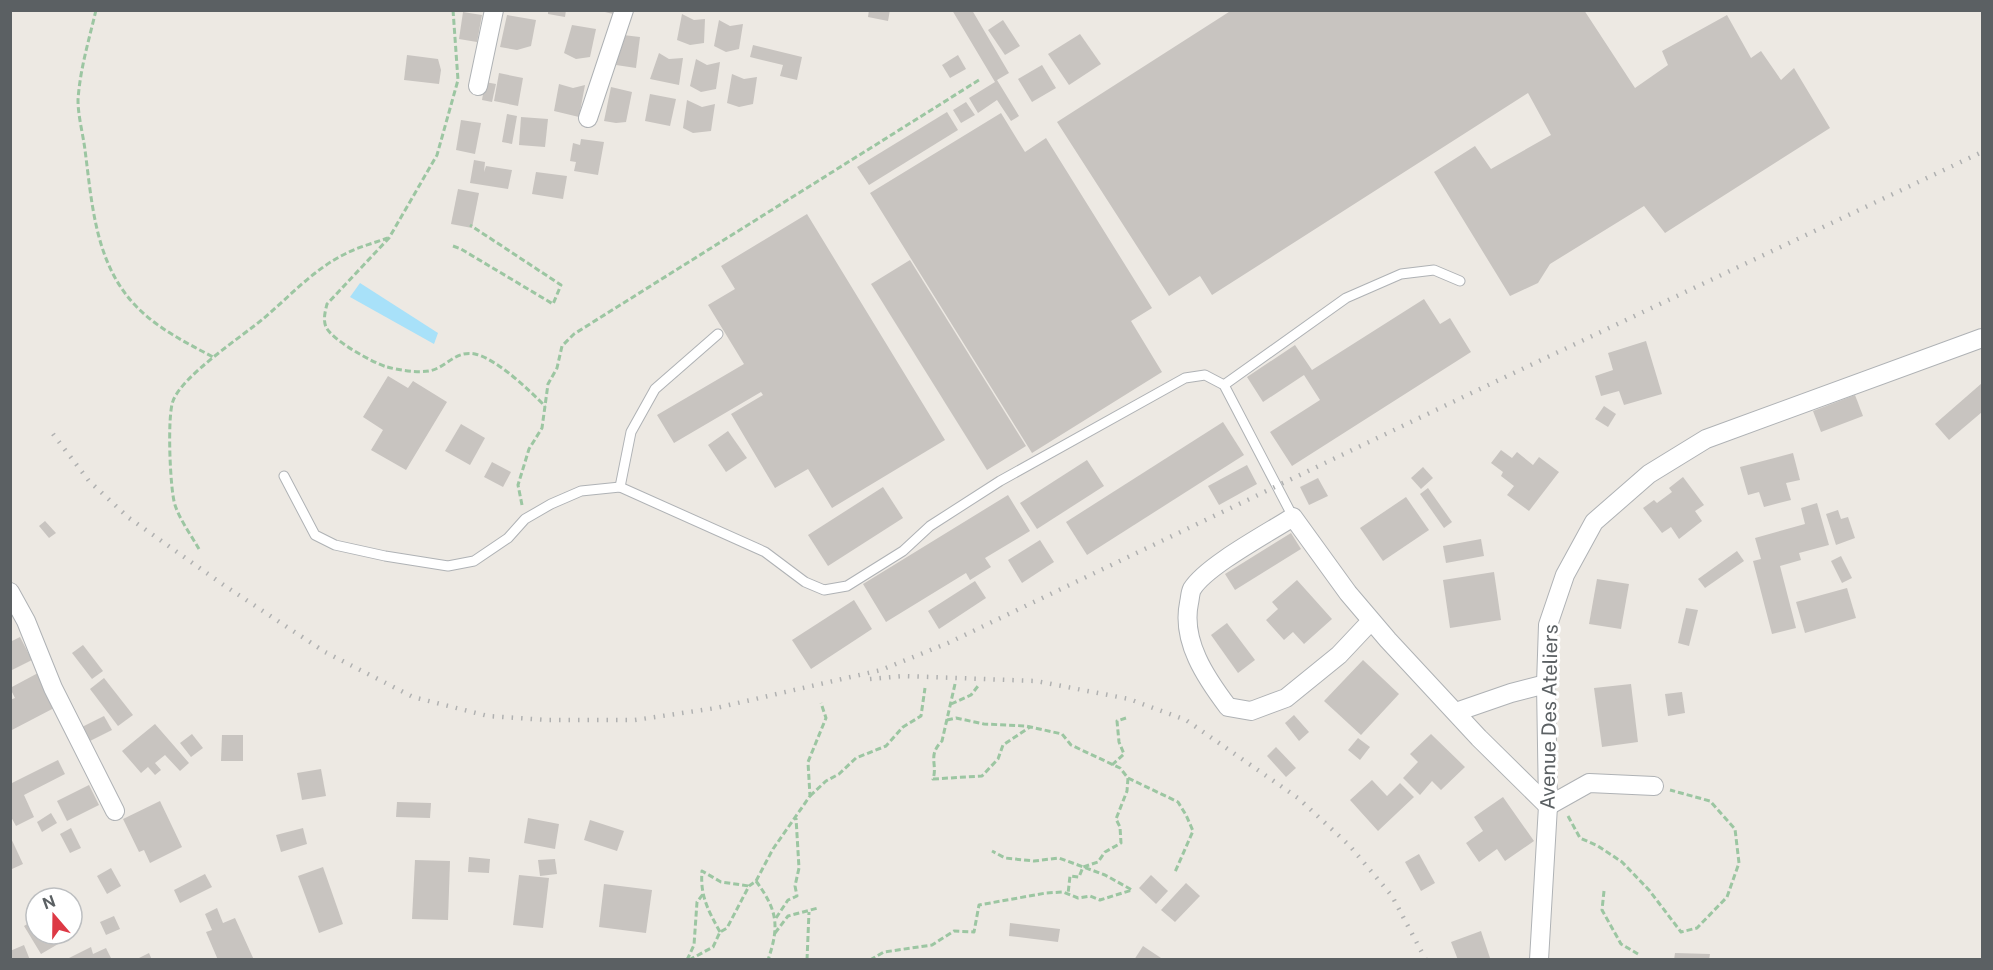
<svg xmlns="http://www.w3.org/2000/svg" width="1993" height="970" font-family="'Public Sans',sans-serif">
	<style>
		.water { fill: #a8e1f9 }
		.building { fill: #c8c4c0 }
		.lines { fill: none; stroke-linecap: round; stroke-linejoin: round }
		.service-casing { stroke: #afb2b5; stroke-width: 11 }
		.minor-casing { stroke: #afb2b5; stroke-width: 20 }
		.path { stroke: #9cc6a2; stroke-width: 3; stroke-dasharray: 6 3; stroke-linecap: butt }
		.service { stroke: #fff; stroke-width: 9 }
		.minor { stroke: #fff; stroke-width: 18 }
		.rail { stroke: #b0b1b1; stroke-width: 4.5; stroke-dasharray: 1.5 8; stroke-linecap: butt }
		.labels { text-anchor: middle; stroke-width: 6; stroke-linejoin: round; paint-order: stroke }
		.street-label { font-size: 20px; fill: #5b6063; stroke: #fff }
	</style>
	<rect width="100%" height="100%" fill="#ede9e3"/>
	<path class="water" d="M360,283l78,50 -4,11 -84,-47z"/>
	<g class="building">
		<path d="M548,10h18l-1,7 -17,-3z"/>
		<path d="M597,10h20v5z"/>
		<path d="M869,10h21l-2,11 -20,-4z"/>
		<path d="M952,10h20l37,63 -12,7 22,36 -8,5 -14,-21 -19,13 -9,-15 26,-16z"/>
		<path d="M1232,10h352l51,78 33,-23 -6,-14 65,-36 24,43 10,-7 20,29 13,-12 36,60 -165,105 -21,-27 -94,58 -12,19 -28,13 -76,-124 41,-26 16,23 60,-34 -23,-42 -316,202 -12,-19 -31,20 -112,-174z"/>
		<path d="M463,12l19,3 -5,27 -18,-3z"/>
		<path d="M682,14l12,6 11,-1 -1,24 -14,2 -13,-5z"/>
		<path d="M507,15l29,5 -5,26 -14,4 -17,-3z"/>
		<path d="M719,20l11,6 13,-2 -4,25 -13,3 -12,-6z"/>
		<path d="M1003,20l17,26 -15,9 -17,-25z"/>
		<path d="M572,25l24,4 -6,28 -14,2 -12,-6z"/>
		<path d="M1080,34l21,30 -32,21 -21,-31z"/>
		<path d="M623,35l17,2 -4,31 -20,-3z"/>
		<path d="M753,45l49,12 -5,23 -17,-4 3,-11 -33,-8z"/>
		<path d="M659,53l10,6 14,-1 -4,27 -29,-6z"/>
		<path d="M407,55l31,4 3,11 -2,14 -35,-4z"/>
		<path d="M958,55l8,14 -16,9 -8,-13z"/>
		<path d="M696,59l11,6 13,-3 -4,27 -15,3 -11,-6z"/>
		<path d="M1042,65l14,23 -24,14 -14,-23z"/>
		<path d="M499,73l24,5 -5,28 -24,-5z"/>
		<path d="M732,74l12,5 13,-2 -4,27 -14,3 -12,-4z"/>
		<path d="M485,82l11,2 -4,18 -10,-2z"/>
		<path d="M559,84l14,4 12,-3 -6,32 -25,-6z"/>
		<path d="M611,87l21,5 -6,30 -10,1 -12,-2z"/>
		<path d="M650,94l26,5 -6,27 -25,-5z"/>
		<path d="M687,100l15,7 13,-3 -4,27 -18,2 -10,-5z"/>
		<path d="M966,102l9,13 -14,8 -8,-13z"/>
		<path d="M947,112l11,18 -89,55 -12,-18z"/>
		<path d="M1001,113l24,39 21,-14 106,170 -21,13 31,51 -130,81 -162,-260z"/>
		<path d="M507,114l10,2 -5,28 -10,-2z"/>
		<path d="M521,117l27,2 -3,28 -26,-2z"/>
		<path d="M461,120l20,3 -6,31 -19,-4z"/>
		<path d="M581,139l23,3 -6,33 -24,-4 2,-9 -6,-1 3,-18 7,2z"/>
		<path d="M474,160l11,2 -1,10 2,-6 26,4 -4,19 -38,-6z"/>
		<path d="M536,172l31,4 -4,23 -31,-5z"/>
		<path d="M458,189l21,4 -7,35 -21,-4z"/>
		<path d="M807,214l138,226 -113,68 -24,-39 -33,19 -44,-74 32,-19 -2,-3 -87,51 -17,-28 87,-51 -36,-59 27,-16 -14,-23z"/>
		<path d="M910,260l116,186 -39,24 -116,-186z"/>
		<path d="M1424,299l16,25 10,-6 21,34 -179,114 -22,-34 50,-32 -16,-25 -41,27 -16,-25 48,-32 17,25z"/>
		<path d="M1646,341l16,53 -38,11 -5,-14 -18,5 -6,-20 18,-6 -5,-17z"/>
		<path d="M388,376l20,12 5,-7 34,21 -41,68 -35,-20 12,-20 -20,-13z"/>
		<path d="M1982,383v29l-33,28 -14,-16z"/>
		<path d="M1855,395l8,21 -42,16 -8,-21z"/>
		<path d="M1604,406l12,8 -8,13 -13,-8z"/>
		<path d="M1223,422l21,33 -157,100 -21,-33z"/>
		<path d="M461,424l24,14 -15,27 -25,-14z"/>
		<path d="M728,431l19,27 -21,14 -18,-27z"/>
		<path d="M1501,450l11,8 5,-6 16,13 6,-8 20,15 -30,39 -22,-16 7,-9 -13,-10 2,-4 -12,-9z"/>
		<path d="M1793,453l7,27 -14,3 5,17 -27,7 -5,-15 -11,3 -8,-28z"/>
		<path d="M1087,460l17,26 -67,43 -17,-26z"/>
		<path d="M492,462l19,10 -8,15 -19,-10z"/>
		<path d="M1247,465l10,19 -38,21 -11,-19z"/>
		<path d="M1423,467l10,11 -12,11 -10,-11z"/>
		<path d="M1683,477l21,28 -9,6 7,10 -23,18 -8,-12 -9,6 -19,-25 11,-8 3,3 15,-11 -3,-4z"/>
		<path d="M1318,478l10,18 -19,9 -9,-18z"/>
		<path d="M883,487l20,31 -75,48 -20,-31z"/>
		<path d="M1428,488l24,34 -8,6 -24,-34z"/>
		<path d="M1008,495l22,36 -45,27 6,9 -21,13 -4,-7 -80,49 -23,-38z"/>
		<path d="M1406,497l23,33 -46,31 -23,-33z"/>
		<path d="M1817,503l12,42 -30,8 2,7 -21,6 16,62 -24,6 -19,-73 8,-2 -6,-21 50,-14 -4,-16z"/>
		<path d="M1838,510l3,9 7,-2 7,21 -19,7 -10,-31z"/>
		<path d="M45,521l11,12 -7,5 -10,-12z"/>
		<path d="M1291,533l10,16 -66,41 -10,-16z"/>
		<path d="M1481,539l3,17 -38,7 -3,-17z"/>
		<path d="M1040,540l14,22 -32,21 -14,-23z"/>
		<path d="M1737,551l7,10 -39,27 -7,-9z"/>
		<path d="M1841,556l11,22 -10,5 -11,-22z"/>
		<path d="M1494,572l7,48 -51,8 -7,-48z"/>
		<path d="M1597,579l32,5 -8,45 -32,-5z"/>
		<path d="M1297,580l35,39 -28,25 -11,-12 -9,8 -18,-20 12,-11 -6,-7z"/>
		<path d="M975,581l11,17 -47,31 -11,-18z"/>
		<path d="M1847,588l9,30 -51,15 -9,-31z"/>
		<path d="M854,600l18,29 -61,40 -19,-29z"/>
		<path d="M1686,608l12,2 -9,36 -11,-3z"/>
		<path d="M1227,623l28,37 -17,13 -27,-38z"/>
		<path d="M20,637l12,23 -22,11v-29z"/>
		<path d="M83,645l20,26 -11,8 -20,-26z"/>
		<path d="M1363,660l36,34 -38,41 -37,-34z"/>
		<path d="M38,673l18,34 -46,24v-31l5,-2 -5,-10z"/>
		<path d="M104,678l29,37 -15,11 -28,-37z"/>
		<path d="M1631,684l7,58 -36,5 -8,-59z"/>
		<path d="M1682,692l3,21 -17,3 -3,-22z"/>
		<path d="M1294,715l15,17 -10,9 -14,-18z"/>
		<path d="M104,716l8,14 -22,11 -8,-14z"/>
		<path d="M155,724l34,39 -9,8 -15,-16 -10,8 6,7 -6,5 -7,-8 -7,6 -19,-22z"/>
		<path d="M192,734l11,14 -12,9 -11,-14z"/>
		<path d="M1431,734l34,33 -24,23 -9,-9 -12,14 -17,-17 15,-16 -8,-8z"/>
		<path d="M222,735h21v26h-22z"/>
		<path d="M1358,738l12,9 -10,13 -12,-10z"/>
		<path d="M1276,747l20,21 -10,9 -19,-21z"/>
		<path d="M58,760l7,14 -41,21 10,22 -18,9 -6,-11v-31z"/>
		<path d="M321,769l5,27 -24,4 -5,-27z"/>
		<path d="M1372,780l15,16 13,-13 14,14 -36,34 -28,-31z"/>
		<path d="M89,785l10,20 -32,16 -10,-20z"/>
		<path d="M1503,797l31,44 -29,20 -8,-12 -18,13 -13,-19 17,-12 -9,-14z"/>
		<path d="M160,801l22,46 -32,16 -6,-13 -5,2 -16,-33z"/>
		<path d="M397,802l34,1 -1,15 -34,-1z"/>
		<path d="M51,813l6,10 -15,9 -5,-10z"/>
		<path d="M528,818l31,6 -4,25 -31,-6z"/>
		<path d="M590,820l34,11 -7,20 -33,-11z"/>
		<path d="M71,828l10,20 -11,5 -10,-19z"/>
		<path d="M303,828l4,16 -26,8 -5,-17z"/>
		<path d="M10,836l13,28 -11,5 -2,-4z"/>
		<path d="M1419,854l16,29 -14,8 -16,-29z"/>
		<path d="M469,857l21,2 -1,14 -21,-1z"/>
		<path d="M555,859l2,15 -17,2 -2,-16z"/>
		<path d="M415,860l35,1 -2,59 -36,-1z"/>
		<path d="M323,867l20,57 -24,9 -21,-57z"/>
		<path d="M111,868l10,18 -14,8 -10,-18z"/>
		<path d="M205,874l7,13 -32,16 -6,-13z"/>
		<path d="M519,875l30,3 -6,50 -30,-3z"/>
		<path d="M1151,875l17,16 -12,13 -17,-16z"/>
		<path d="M1186,883l14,13 -25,26 -14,-12z"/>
		<path d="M604,884l48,6 -6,43 -47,-6z"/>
		<path d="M217,908l6,15 12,-5 19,42h-36l-12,-28 6,-2 -7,-16z"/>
		<path d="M114,916l6,13 -14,6 -6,-13z"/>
		<path d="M36,919v15h25l4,6 -24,14 -17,-28z"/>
		<path d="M1010,923l50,6 -2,13 -49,-6z"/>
		<path d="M1481,931l9,27 -5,2h-27l-7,-18z"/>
		<path d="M24,945l6,15h-19l-1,-9z"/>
		<path d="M1143,946l21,14h-30z"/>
		<path d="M91,947l2,7 13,-6 6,12h-47z"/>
		<path d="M149,953l3,7h-17z"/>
		<path d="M1675,953l35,1 -1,6h-35z"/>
	</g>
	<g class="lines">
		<g class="service-casing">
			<g id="service">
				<path d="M1224,385l122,-87 55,-24 33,-4 26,11"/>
				<path d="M284,476l31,59 20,10 50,11 63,10 26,-5 34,-23 17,-19 26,-15 30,-13 39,-4 145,65 40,30 19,8 23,-4 56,-35 27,-25 70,-45 185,-103 20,-3 19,10 69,132"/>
				<path d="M620,487l11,-55 24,-43 63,-55"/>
			</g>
		</g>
		<g class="minor-casing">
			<g id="minor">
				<path d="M478,86l16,-76"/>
				<path d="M588,118l36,-108"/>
				<path d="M10,592l16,29 27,67 62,123"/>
				<path d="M1371,621l-32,34 -53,43 -35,13 -23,-4c-22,-29 -47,-66 -39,-104 1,-4 1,-10 3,-14 14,-23 76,-56 101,-72l55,76 40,47 91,98 69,68 41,-23 65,3"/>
				<path d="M1456,712l55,-19 35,-9"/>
				<path d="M1539,960l9,-154 -2,-122 2,-59 17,-50 29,-53 55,-48 57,-35 276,-101"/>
			</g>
		</g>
		<g class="path">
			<path d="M96,10c-7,30 -16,59 -18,90 0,16 5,34 7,50 7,53 10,112 49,154 22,24 51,38 79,53"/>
			<path d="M453,10l5,70 -21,75 -48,83 -62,66c-2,8 -4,16 -1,23 6,13 47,36 61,40 12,3 30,6 42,4 17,-3 26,-21 46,-17 22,5 54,36 70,52"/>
			<path d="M453,246l8,3 92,55 8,-19 -91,-60"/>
			<path d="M522,505l-4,-20 11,-36 13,-21 6,-44 9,-16 5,-22 12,-12 405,-254"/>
			<path d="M199,549c-8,-14 -19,-29 -24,-44 -5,-15 -8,-89 -2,-104 9,-25 68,-64 90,-82 26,-22 51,-50 82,-65 13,-7 29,-11 43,-16"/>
			<path d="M955,684l-13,57c-15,15 -4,23 -9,38l49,-3 16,-17 5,-14 27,-18"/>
			<path d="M951,704l20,-9 7,-9"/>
			<path d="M947,720l9,-2 28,6 42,2 36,8 9,11 49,23 8,10 -1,13 -11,28 4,8 1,16 -16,9 -7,10 -15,5 -4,10 -9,-1 -2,18"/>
			<path d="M1112,765l12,-11 -5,-12 -2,-21 9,-3"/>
			<path d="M1128,778l50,24 8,13 7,16 -18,41"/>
			<path d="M810,796l16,-15 13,-7 17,-16 30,-12 17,-19 18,-11 4,-28"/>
			<path d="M1568,816l12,22 18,8 24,16 27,28 32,42 16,-4 30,-31 12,-34 -4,-34 -25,-28 -40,-11"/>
			<path d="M756,881c21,29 24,44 12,79"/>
			<path d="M1604,891l-2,19 19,34 17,10"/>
			<path d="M776,918l12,-18 9,-4 -2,-10 4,-18 -3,-50"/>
			<path d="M720,932c-12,-22 -20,-36 -18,-61l19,11 28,4"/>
			<path d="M775,933l13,-17 30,-8"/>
			<path d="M687,960l7,-15 3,-43 6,-8"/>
			<path d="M689,960l24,-13 7,-15 7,-4 22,-42 7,-5 17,-32 37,-53 -2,-34 18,-44 -5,-15"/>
			<path d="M807,960l2,-48"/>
			<path d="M870,960l14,-8 48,-7 22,-14 20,1 5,-27 67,-12 17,-1 15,6 12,-2 10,4 32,-10 -27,-15 -46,-17 -25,3 -29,-3 -13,-7"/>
		</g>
		<use href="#service" class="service"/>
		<use href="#minor" class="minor"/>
		<g class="rail">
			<path d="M53,434l36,47 40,37 96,68 100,66 88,45 75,19 59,4h88l81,-12 165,-38 67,-27 534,-255 500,-236"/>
			<path d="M870,679l34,-3 132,5 93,18 57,21 112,78 51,47 43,51 34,64"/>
		</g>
	</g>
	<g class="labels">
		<g class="street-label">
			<text transform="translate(1549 717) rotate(-89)" y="7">Avenue Des Ateliers</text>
		</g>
	</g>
	<rect width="1993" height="970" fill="none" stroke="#5b6063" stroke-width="24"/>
	<g transform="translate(54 916) rotate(340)"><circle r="28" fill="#ffffff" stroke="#bdbfc1" stroke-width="1.5"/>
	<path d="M0-4.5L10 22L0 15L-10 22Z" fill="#dd3945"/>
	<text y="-9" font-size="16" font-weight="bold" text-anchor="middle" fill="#5b6063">N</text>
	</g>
</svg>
